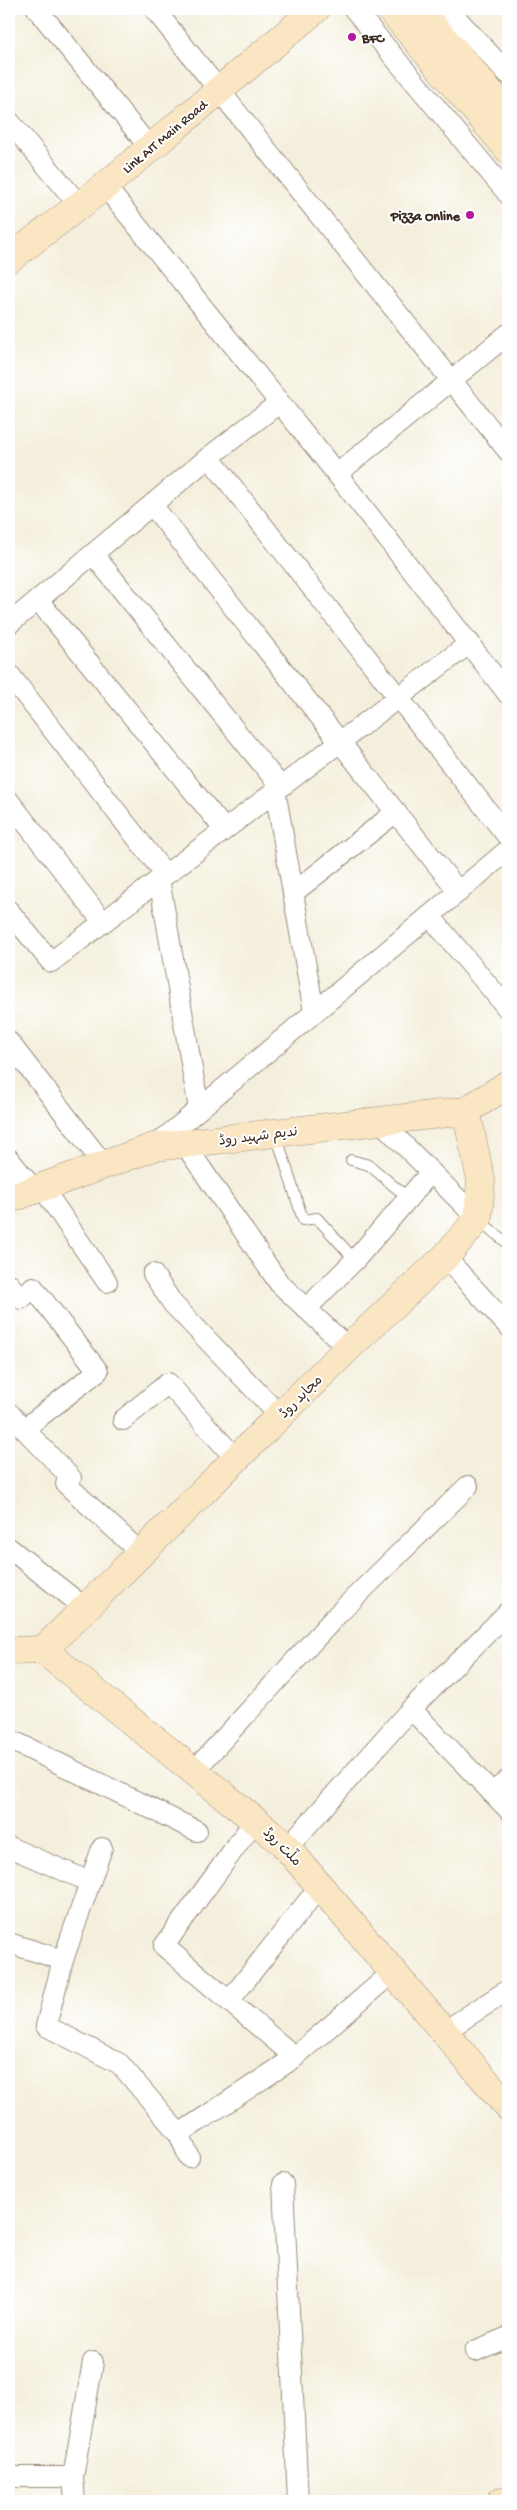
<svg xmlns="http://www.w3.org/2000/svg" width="517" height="2510" font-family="'Gochi Hand','Playpen Sans Arabic',sans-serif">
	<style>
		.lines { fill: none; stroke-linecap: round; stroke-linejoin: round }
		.lane-casing { stroke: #988c7d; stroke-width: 12 }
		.street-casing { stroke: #988c7d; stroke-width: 22 }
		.secondary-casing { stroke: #988c7d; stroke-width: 29 }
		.lane { stroke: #fff; stroke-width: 10 }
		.street { stroke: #fff; stroke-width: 20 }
		.secondary { stroke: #fbe6c3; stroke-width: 28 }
		.poi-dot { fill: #b5179e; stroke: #fff; stroke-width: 2 }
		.labels { text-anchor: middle; stroke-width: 4; stroke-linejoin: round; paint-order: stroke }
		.poi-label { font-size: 14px; font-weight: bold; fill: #3b2a1e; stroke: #fff; text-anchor: start }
		.street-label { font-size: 14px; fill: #3b2a1e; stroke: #fff }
	</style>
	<rect width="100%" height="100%" fill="#fff"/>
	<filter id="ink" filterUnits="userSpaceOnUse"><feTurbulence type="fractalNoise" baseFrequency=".02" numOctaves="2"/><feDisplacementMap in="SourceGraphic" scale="10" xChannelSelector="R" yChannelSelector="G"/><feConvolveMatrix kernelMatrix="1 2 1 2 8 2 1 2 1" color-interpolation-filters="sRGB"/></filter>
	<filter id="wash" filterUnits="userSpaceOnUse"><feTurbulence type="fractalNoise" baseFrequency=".0096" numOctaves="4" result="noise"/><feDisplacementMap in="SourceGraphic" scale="20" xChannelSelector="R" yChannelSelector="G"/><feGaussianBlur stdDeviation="1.12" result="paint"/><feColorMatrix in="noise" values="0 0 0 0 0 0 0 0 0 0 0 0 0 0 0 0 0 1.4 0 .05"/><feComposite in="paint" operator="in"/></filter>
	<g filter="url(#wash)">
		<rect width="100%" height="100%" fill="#f4efdc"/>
	</g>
	<g filter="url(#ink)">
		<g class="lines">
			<g class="lane-casing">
				<g id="lane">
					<path d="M276,1134l27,86 14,-2 38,42"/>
					<path d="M351,1160l18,5 39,33"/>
					<path d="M479,1220l29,24"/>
				</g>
			</g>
			<g class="street-casing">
				<g id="street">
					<path d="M37,9l113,139"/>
					<path d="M154,9l354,442"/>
					<path d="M354,9l154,185"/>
					<path d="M448,9l60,65"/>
					<path d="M9,121l70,84"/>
					<path d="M105,186l232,288 171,220"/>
					<path d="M209,457l299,380"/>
					<path d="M337,474l171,-140"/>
					<path d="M152,505l307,387"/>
					<path d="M93,554l187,232"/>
					<path d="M38,600l186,229"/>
					<path d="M9,624l200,-167 70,-54"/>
					<path d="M9,674l156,200"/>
					<path d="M275,790l39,222"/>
					<path d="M9,801l94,121"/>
					<path d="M159,879l40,230"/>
					<path d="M293,893l103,-81"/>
					<path d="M9,911l42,51 419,-319"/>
					<path d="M430,916l78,93"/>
					<path d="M9,1042l95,123"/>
					<path d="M380,1121l98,98"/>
					<path d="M184,1143l95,140 69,65"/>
					<path d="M154,1147l354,-297"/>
					<path d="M9,1159l25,31"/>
					<path d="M42,1187l65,95"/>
					<path d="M445,1257l63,69"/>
					<path d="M153,1274l20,30 107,112"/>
					<path d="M9,1284l12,15 12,-12 65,84 -74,58"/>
					<path d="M306,1309l49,-49 76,-88"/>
					<path d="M9,1413l62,65 -5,6 75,69"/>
					<path d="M123,1420l45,-37 68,76"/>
					<path d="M9,1548l76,60"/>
					<path d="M411,1709l97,100"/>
					<path d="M9,1739l188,92"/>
					<path d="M194,1771l143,-156 131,-129"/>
					<path d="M492,1793l16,-13"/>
					<path d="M255,1820l-91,126 131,111"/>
					<path d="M9,1847l79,34"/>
					<path d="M102,1848l-39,112 -17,66 74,38 59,70 10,23"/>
					<path d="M287,1848l124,-139 97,-97"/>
					<path d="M9,1943l54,17"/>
					<path d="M229,2001l91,-115"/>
					<path d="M445,2031l63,-41"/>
					<path d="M179,2134l112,-74 103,-89"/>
					<path d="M283,2184l15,317"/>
					<path d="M475,2351l33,-14"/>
					<path d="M9,2477h64"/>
					<path d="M75,2501l-2,-24 20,-115"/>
				</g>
			</g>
			<g class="secondary-casing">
				<g id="secondary">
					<path d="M390,9l118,140"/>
					<path d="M418,9l90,104"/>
					<path d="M9,259l96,-73 211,-177"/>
					<path d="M9,1199l145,-52 312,-36 42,-27"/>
					<path d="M43,1650l305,-302 97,-91 33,-38 3,-39 -15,-69"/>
					<path d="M9,1651l34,-1 240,193 225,264"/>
					<path d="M501,2501l7,-1"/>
				</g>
			</g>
			<use href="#lane" class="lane"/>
			<use href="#street" class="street"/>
			<use href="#secondary" class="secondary"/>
		</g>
	</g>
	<g class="poi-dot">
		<circle cx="352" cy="37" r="5"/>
		<circle cx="470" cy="215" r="5"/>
	</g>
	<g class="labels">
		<g class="poi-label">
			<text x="362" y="42">BFC</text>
			<text x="460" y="220" text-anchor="end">Pizza Online</text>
		</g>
		<g class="street-label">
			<text transform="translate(164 136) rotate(-40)" y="5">Link AIT Main Road</text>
			<text transform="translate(258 1135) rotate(-7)" y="5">ندیم شہید روڈ</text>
			<text transform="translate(300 1396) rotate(-45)" y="5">مجاہد روڈ</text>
			<text transform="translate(283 1846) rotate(45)" y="5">ملّت روڈ</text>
		</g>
	</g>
	<rect width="517" height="2510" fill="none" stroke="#fff" stroke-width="30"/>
</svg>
